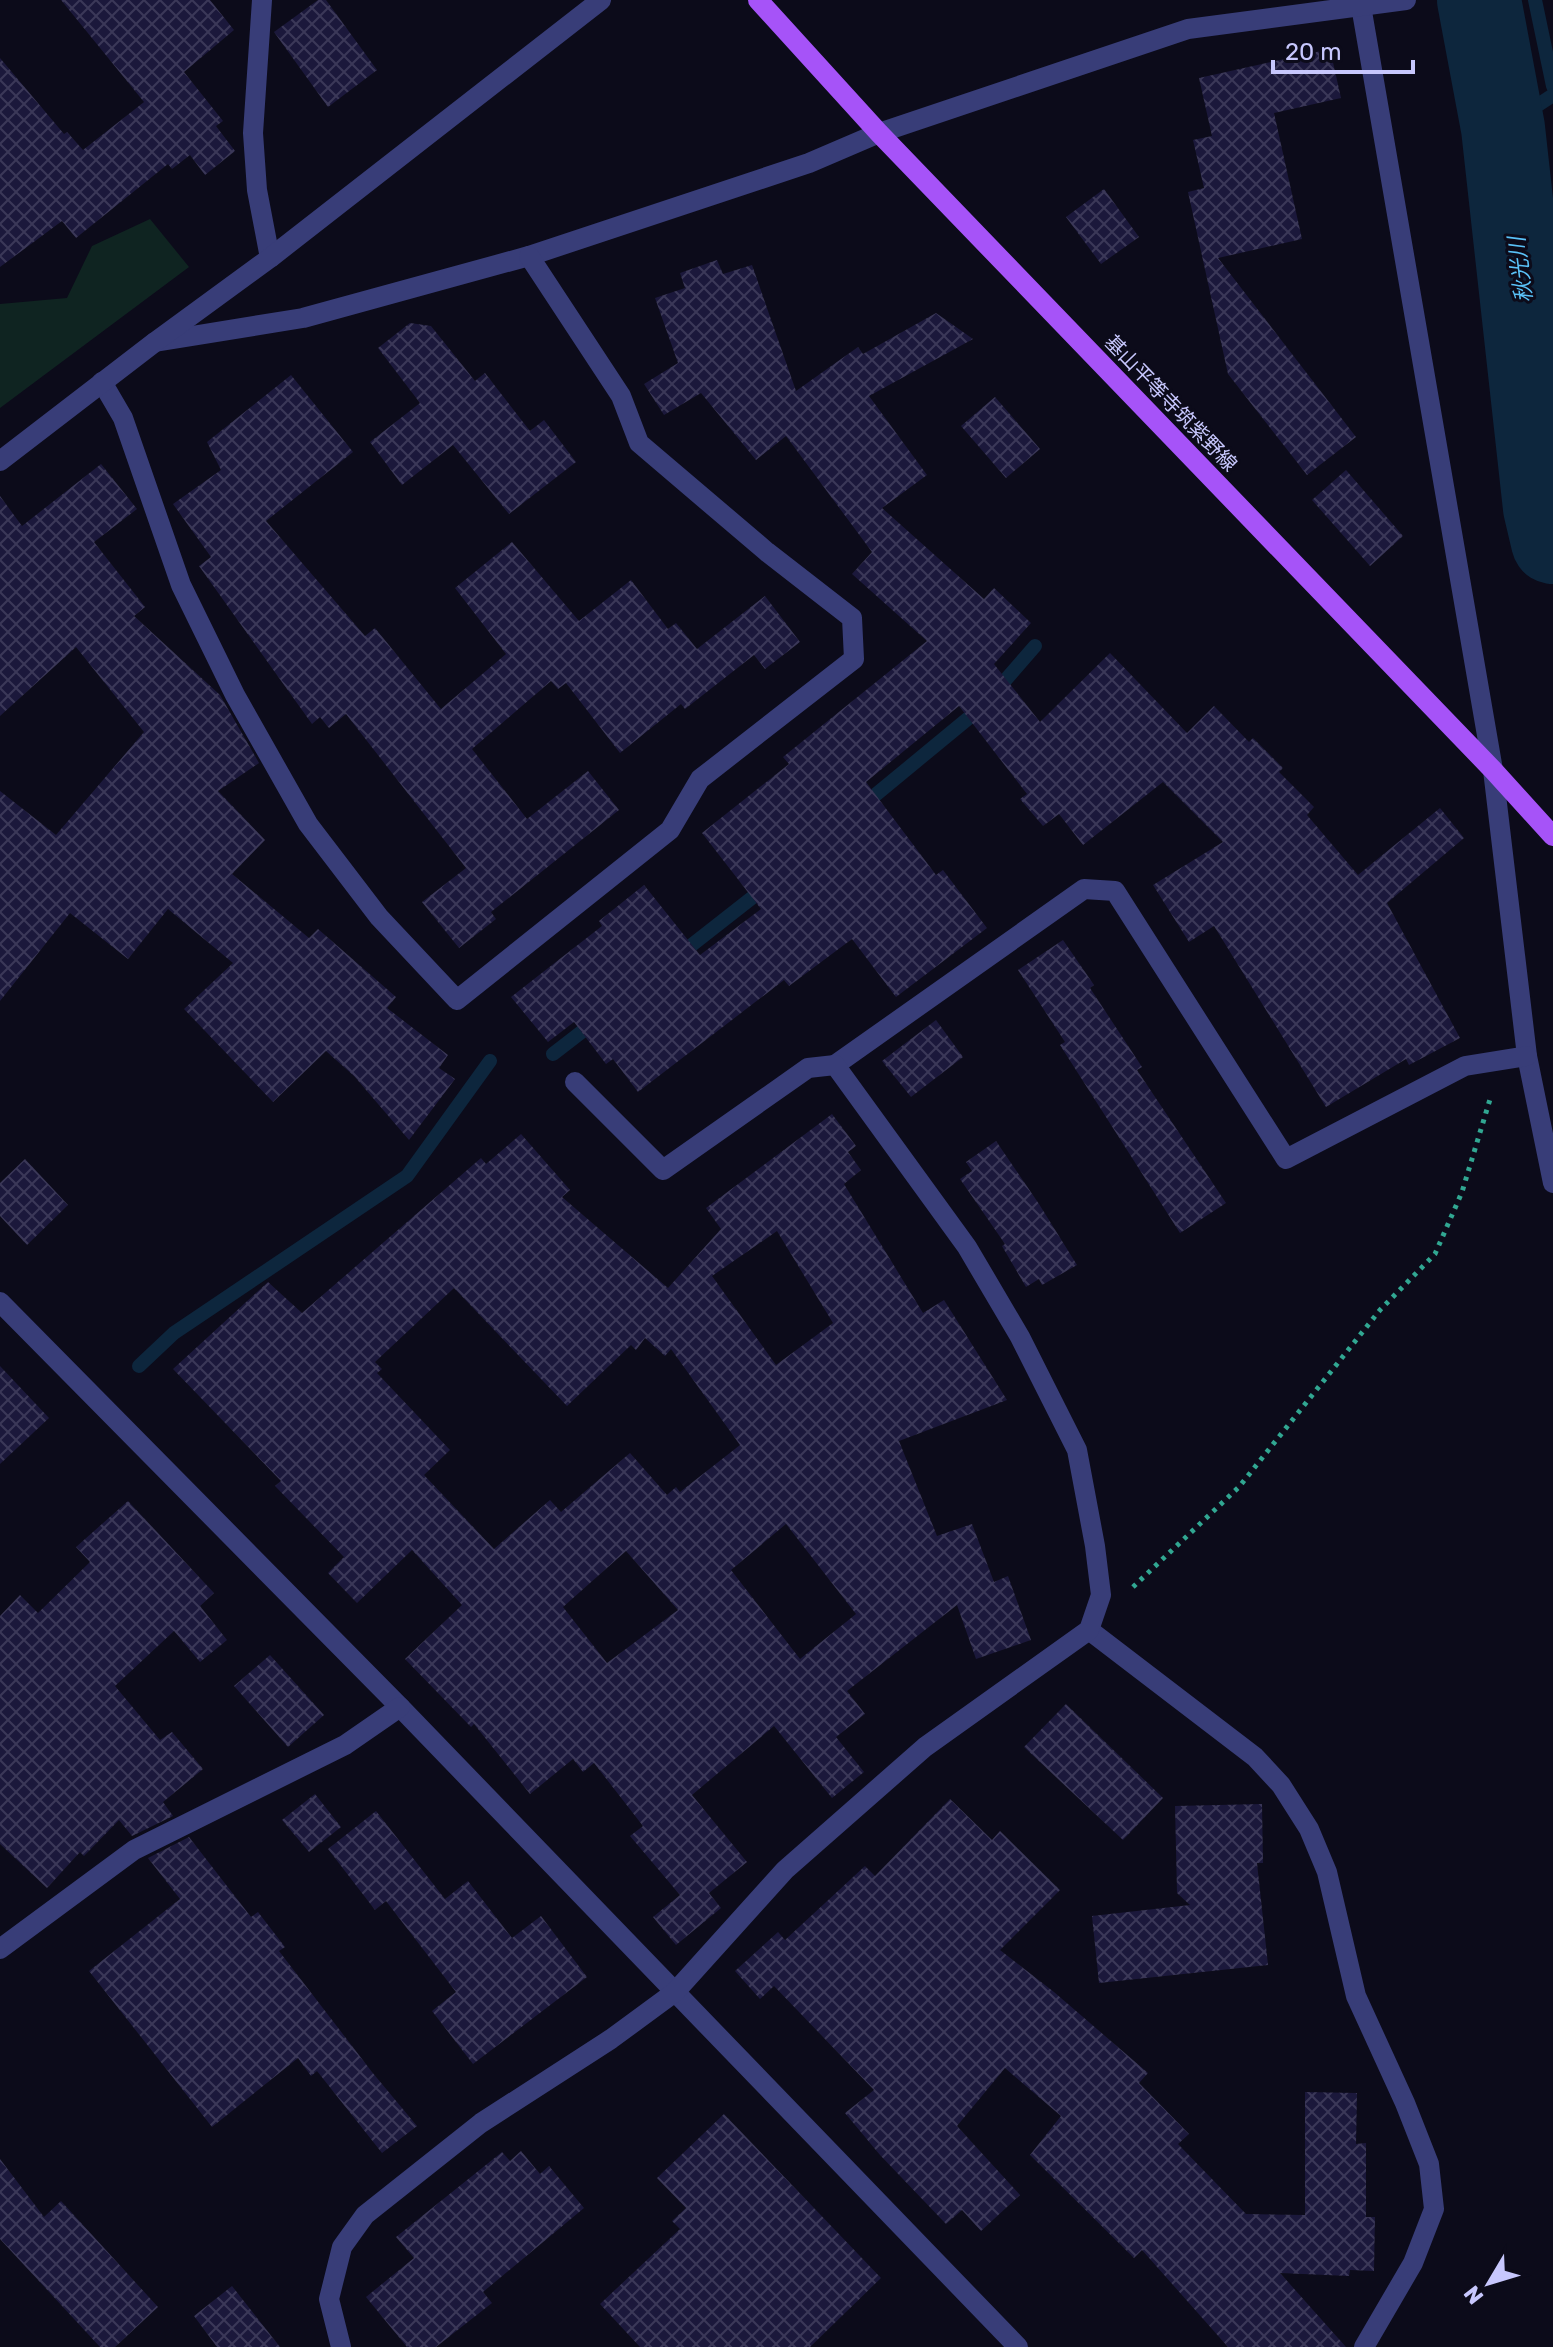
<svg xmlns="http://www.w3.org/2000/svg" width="1553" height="2347" font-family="Rubik,'Noto Sans JP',sans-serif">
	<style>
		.grass { fill: #0f2421 }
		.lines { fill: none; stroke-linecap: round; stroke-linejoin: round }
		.stream { stroke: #0d263d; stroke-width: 14 }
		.river { stroke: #0d263d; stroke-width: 84 }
		.building { fill: url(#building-cross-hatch); fill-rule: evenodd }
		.path { stroke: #31a792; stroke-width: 5; stroke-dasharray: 4 6; stroke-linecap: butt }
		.minor { stroke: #383d78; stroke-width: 20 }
		.major { stroke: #a653f8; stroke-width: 20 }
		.labels { text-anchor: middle; stroke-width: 6; stroke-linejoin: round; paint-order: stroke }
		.street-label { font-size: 20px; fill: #c7c7fd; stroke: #0c0b1a }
		.water-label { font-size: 22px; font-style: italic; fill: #5ac2f8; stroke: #0c0b1a }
	</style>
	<defs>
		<pattern id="building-cross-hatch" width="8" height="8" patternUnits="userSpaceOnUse" patternTransform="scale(2)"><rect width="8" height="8" fill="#1b183b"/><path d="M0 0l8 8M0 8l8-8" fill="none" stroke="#3b3858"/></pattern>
	</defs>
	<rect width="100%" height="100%" fill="#0c0b1a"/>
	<path class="grass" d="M150,219l39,48 -189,141v-104l67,-6 25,-52z"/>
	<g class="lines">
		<g class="stream">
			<path d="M1535,0l18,86"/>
			<path d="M1503,128l50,-33"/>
			<path d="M995,692l40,-46"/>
			<path d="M862,806l120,-99"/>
			<path d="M679,955l88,-69"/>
			<path d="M553,1054l44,-34"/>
			<path d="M139,1366l35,-33 233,-157 83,-115"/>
		</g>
		<path class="river" d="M1479,0l24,128 42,380 8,34"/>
	</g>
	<g class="building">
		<path d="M61,0h149l24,30 -50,42 39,49 -7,5 19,25 -30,24 -15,-20 -18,14 -4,-5 -92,74 -14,-17 -62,46v-209l64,76 3,-2 16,18 61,-48z"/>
		<path d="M318,0h8l51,70 -49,37 -54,-75z"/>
		<path d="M1330,49l11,49 -67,15 28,126 -84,19 138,179 -49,38 -79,-101 -40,-182 16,-4 -11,-48 19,-4 -13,-58z"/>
		<path d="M1104,189l35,48 -38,27 -35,-47z"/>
		<path d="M717,260l6,14 29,-9 44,126 62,-44 5,7 73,-41 37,26 -104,57 58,79 -45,33 102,91 10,-11 37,35 -37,41 46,58 70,-69 77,80 27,-27 35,36 4,-4 30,30 -4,4 35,35 -7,8 51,60 82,-67 24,30 -77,65 73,135 -51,27 -3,-6 -80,48 -112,-181 -25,16 -36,-57 70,-43 -60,-60 -80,63 -24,-31 -16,12 -23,-27 7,-5 -68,-88 -93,76 70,93 7,-5 44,58 -91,69 -44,-58 -63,47 -5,-6 -146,112 -25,-33 -7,5 -32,-42 -26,20 -37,-45 91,-71 -3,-5 45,-36 56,70 61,-46 -59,-76 87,-69 -6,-7 144,-116 -75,-67 20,-22 -86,-116 -30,24 -55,-67 -37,22 -20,-31 34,-21 -23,-65 30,-10 -5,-15z"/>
		<path d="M410,323l21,3 44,55 10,-8 45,58 14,-11 32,42 -67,52 -56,-69 -51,40 -32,-43 50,-39 -42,-55z"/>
		<path d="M291,375l62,77 -87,69 99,115 10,-8 66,81 65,-55 -51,-66 57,-46 67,79 52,-41 37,49 8,-6 21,26 68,-53 35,46 -35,27 -11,-14 -69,54 -4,-5 -61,49 -54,-70 -8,6 -7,-8 -79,68 55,70 61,-48 31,39 -128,102 5,7 -37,29 -37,-46 44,-34 -120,-154 -17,14 -9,-11 -8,7 -113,-158 12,-9 -38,-53 48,-34 -14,-28z"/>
		<path d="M995,397l45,52 -34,29 -45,-52z"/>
		<path d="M101,464l36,45 -43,33 51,65 -11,9 86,79 39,68 -41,28 47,49 -33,34 77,64 9,-9 78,68 -9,11 61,47 -9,13 16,11 -46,61 -55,-64 -28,-25 -53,51 -89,-93 49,-46 -65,-54 -40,50 -58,-46 -70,88v-210l56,44 88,-103 -68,-85 -76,69v-220l22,30z"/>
		<path d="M1346,470l57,66 -33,30 -58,-66z"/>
		<path d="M1063,940l31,45 -4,3 52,79 -5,3 89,133 -46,30 -120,-188 5,-3 -47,-72z"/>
		<path d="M936,1020l27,37 -52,40 -29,-36z"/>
		<path d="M832,1114l24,32 -8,6 13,18 -17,14 79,129 21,-13 63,100 -108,41 38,95 35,-12 22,58 14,-6 23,64 -55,19 -19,-54 -110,86 18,23 -29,23 28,35 -32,26 -58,-72 -82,69 55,67 -38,31 12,15 -45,37 -23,-28 27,-22 -50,-59 13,-10 -49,-63 -11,9 -10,-13 -43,35 -56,-70 -3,3 -66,-68 57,-54 -50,-55 -55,53 -29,-30 16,-16 -69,-71 6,-5 -108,-112 95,-87 34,31 179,-155 5,6 35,-30 49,56 -8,7 106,91 53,-59 -15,-21zM777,1231l56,92 -57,42 -64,-89zM454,1288l113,118 64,-61 5,5 9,-12 20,18 6,-7 69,96 -60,47 -4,-5 -9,8 -37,-42 -69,59 -11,-12 -56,49 -70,-74 26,-25 -73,-77 5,-4 -7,-7zM786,1524l70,90 -56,45 -69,-89zM626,1551l52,59 -71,53 -44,-56z"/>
		<path d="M996,1141l43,63 38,61 -35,20 -3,-6 -13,8 -24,-41 3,-2 -45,-65 12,-8 -6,-9z"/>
		<path d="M25,1159l43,46 -41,40 -27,-29v-33z"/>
		<path d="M0,1366l49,52 -49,46z"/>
		<path d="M128,1501l86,92 -14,13 27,34 -27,22 -26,-31 -59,55 45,54 12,-8 31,37 -40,33 10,14 -41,20 -13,-16 -35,36 -4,-4 -33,36 -47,-44v-228l20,-21 18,18 52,-51 -14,-15z"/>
		<path d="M270,1655l54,60 -36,32 -54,-61z"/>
		<path d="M1066,1704l97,94 -40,42 -99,-93z"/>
		<path d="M315,1794l26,33 -32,25 -27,-32z"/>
		<path d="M950,1799l42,41 8,-9 60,59 -60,60 54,42 94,81 -9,10 50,51 -11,10 68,70 59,1v-123l52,1 -1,51 10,-1v74h9l-1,54 -24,-1 -1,6 -69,-3 66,74h-118l-86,-97 -8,8 -104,-103 31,-39 -56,-48 -48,58 63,69 -39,36 -19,-21 -16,14 -66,-69 -35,-42 29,-23 -100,-104 -14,13 -25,-28 43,-39 7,8 80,-74 10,10z"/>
		<path d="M1262,1804l1,59h-6l11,102 -169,18 -7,-67 98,-11 -13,-12 -2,-87z"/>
		<path d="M376,1811l69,88 23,-18 44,57 29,-22 46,61 -114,87 -41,-53 24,-19 -70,-91 -11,9 -47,-61z"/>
		<path d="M189,1837l62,80 7,-5 27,35 -6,4 93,121 45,54 -35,27 -65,-82 -6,5 -13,-18 -86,69 -123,-156 91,-72 -32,-41z"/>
		<path d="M724,2114l157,164 -71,69h-170l-40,-43 80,-75 -8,-8 14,-13 -29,-30z"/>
		<path d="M521,2151l19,23 9,-8 35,42 -101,84 9,11 -56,44h-29l-41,-50 48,-39 -18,-21 106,-85 8,9z"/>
		<path d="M0,2159l44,58 17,-16 97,106 -43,40h-15l-100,-108z"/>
		<path d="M232,2286l48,61h-63l-23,-31z"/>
	</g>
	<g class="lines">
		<path class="path" d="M1133,1587l106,-100 141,-177 55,-56 27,-62 29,-96"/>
		<g class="minor">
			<path d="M262,0l-9,133 4,57 13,68"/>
			<path d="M1360,0l133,770 34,286 26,127"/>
			<path d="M155,342l148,-24 226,-62 280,-93 70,-30 309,-104 218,-29"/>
			<path d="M102,382l21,36 58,167 54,110 73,129 71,93 78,83 213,-170 30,-51 154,-120 -2,-41 -85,-66 -128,-109 -18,-47 -92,-140"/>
			<path d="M0,461l155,-119 115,-84 331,-258"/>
			<path d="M835,1065l249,-176 31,2 171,268 179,-93 62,-10"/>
			<path d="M0,1302l400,405 618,640"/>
			<path d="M1089,1630l166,127 26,28 28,44 18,43 29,124 49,107 24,61 5,45 -21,54 -49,84"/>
			<path d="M0,1949l134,-99 211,-105 55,-38"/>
			<path d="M341,2347l-12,-48 13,-52 23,-32 116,-92 130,-84 64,-47 110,-122 140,-123 164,-117 12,-35 -6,-49 -18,-96 -57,-113 -53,-90 -132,-182 -27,3 -145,102 -88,-88"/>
		</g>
		<path class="major" d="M758,0l121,133 614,637 60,66"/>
	</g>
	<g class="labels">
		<g class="street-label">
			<text transform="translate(1171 403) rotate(46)" y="7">基山平等寺筑紫野線</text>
		</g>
		<g class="water-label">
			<text transform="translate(1520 270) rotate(-97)" y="8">秋光川</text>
		</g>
	</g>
	<g transform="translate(1489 2283) rotate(232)" stroke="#0c0b1a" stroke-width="6" paint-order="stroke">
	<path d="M0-6L14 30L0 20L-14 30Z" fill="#c7c7fd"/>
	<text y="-12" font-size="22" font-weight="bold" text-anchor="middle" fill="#c7c7fd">N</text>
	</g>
	<path d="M1273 60v12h140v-12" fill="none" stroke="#c7c7fd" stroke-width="4"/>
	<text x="1285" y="60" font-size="24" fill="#c7c7fd" stroke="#0c0b1a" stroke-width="6" paint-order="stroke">20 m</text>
</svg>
